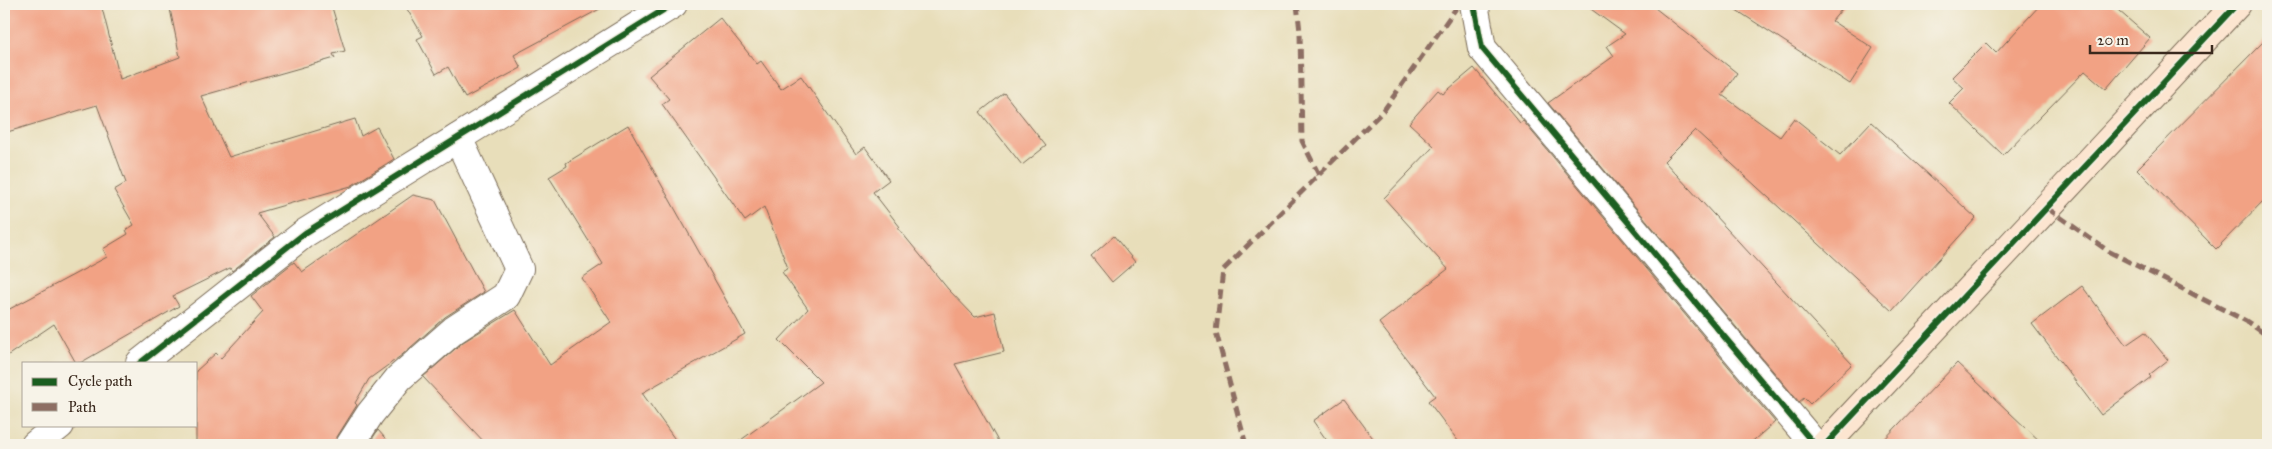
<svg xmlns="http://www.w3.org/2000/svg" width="2272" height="449" font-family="'IM FELL Great Primer',serif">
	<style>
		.building { fill: #f2a284 }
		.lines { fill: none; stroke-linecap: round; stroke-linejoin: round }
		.street-casing { stroke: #786955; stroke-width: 30 }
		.secondary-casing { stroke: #786955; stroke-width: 30 }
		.street { stroke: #fff; stroke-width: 28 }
		.secondary { stroke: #fce5d0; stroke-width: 28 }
		.quiet { stroke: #8d6e63; stroke-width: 5; stroke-dasharray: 10 5; stroke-linecap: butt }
		.cycleway-casing { stroke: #f7f3e8; stroke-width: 9 }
		.cycleway { stroke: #1b5e20; stroke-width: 6 }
	</style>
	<rect width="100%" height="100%" fill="#f7f3e8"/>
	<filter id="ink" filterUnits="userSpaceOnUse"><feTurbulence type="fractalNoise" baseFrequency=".02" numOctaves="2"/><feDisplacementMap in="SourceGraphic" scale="10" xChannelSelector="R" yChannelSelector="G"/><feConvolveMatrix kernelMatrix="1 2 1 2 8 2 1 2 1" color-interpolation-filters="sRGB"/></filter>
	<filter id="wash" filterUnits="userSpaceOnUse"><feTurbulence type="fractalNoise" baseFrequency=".0096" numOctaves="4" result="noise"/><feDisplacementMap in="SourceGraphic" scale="20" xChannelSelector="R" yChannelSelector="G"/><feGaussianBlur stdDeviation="1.12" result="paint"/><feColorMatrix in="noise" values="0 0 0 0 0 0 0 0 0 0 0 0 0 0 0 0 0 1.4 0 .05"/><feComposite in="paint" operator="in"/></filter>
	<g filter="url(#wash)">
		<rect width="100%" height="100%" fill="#e8deba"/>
		<g id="blocks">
			<g class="building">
				<path d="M4,4h97l19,75 60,-22 -11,-53h162l14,47 -12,3 2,4 -134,38 28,61 126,-38 6,17 16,-9 17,32 -43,27 -94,27 18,24 -43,34 -2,-3 -57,28 6,10 -99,57h-4l-22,-39 -50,34v-46l103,-55 -4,-8 25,-15 -2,-4 8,-5 -20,-35 12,-7 -29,-78 -93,28z"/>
				<path d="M404,4h205l-95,51 7,13 -56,30 -17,-31 -12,7 -19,-35 6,-3z"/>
				<path d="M1584,4h66l87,69 -15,22 58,42 14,-19 46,37 31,-33 105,96 -84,93 -197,-181 -31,31 188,203 -42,40 -6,-6 -5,4 -251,-299 66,-47 -7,-10 18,-12z"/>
				<path d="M1727,4h119l-14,17 41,27 -23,36z"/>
				<path d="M2041,4h70l39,34 -44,51 -21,-18 -82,84 -54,-52 15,-15 -12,-11 34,-34 10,10z"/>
				<path d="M720,18l37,46 4,-3 20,28 20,-13 55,78 9,-7 24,33 -16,12 27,35 -2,1 50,61 27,28 20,-5 9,40 -49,12 45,81h-266l87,-63 -42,-42 29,-31 -26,-37 6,-4 -24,-61 -19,14 -83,-117 7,-5 -20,-23z"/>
				<path d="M2268,37v159l-52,53 -79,-80z"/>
				<path d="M1474,68l46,55 3,-2 252,301 -27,23h-287l-33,-44 7,-5 -56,-73 69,-54 -64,-71 50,-52 -25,-23 29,-33 5,4z"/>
				<path d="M1004,93l42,53 -24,19 -42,-53z"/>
				<path d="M628,125l117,209 -103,59 37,52h-192l-64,-68 40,-35 52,-32 35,55 61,-43 -29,-44 21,-14 -54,-87 18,-11 -1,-3z"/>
				<path d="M413,195l22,5 49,92 -39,25 -43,38 -33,24 -14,24 2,2 -20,32 -2,8h-139v-74l20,-18 5,5 42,-46 -12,-16 43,-34 8,10z"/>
				<path d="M1114,236l21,26 -23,20 -21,-26z"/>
				<path d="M2082,286l44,59 19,-13 23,28 -19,15 2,2 -50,38 -69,-91z"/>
				<path d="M1957,363l87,82h-165z"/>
				<path d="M1344,399l34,46h-48l-17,-24z"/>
				<path d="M378,430l13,15h-23z"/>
			</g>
		</g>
	</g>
	<g filter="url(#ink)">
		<use href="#blocks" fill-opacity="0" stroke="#786955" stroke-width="1"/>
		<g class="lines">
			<g class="street-casing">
				<g id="street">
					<path d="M1474,4l8,44 333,397"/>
					<path d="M140,363l165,-130 368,-229"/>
					<path d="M35,445l25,-20"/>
					<path d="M350,445l20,-31 29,-36 55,-48 52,-34 13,-27 -61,-131"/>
				</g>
			</g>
			<g class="secondary-casing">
				<path id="secondary" d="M1825,445l412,-441"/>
			</g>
			<use href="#street" class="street"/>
			<use href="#secondary" class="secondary"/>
			<g class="quiet">
				<path d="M1297,4l3,28 2,109 17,34"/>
				<path d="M2047,208l61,43 138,70 22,15"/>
				<path d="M1246,445l-30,-113 7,-62 161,-160 75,-106"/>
			</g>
			<g class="cycleway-casing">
				<g id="cycleway">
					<path d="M1474,4l8,44 333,397"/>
					<path d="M140,363l165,-130 368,-229"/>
					<path d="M1825,445l412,-441"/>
				</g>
			</g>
			<use href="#cycleway" class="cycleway"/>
		</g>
	</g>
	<rect width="2272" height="449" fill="none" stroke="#f7f3e8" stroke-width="20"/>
	<rect x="22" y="362" width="175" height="65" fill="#f7f3e8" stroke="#aca397"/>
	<rect x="32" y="378" width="25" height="8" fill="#1b5e20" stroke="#aca397"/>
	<text x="68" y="386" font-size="15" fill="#3b2a1e">Cycle path</text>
	<rect x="32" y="403" width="25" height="8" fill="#8d6e63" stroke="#aca397"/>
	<text x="68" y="412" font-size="15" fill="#3b2a1e">Path</text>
	<path d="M2090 45v8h122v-8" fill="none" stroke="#3b2a1e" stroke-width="2.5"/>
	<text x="2097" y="45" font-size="15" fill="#3b2a1e" stroke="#f7f3e8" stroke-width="4" paint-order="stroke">20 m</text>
</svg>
